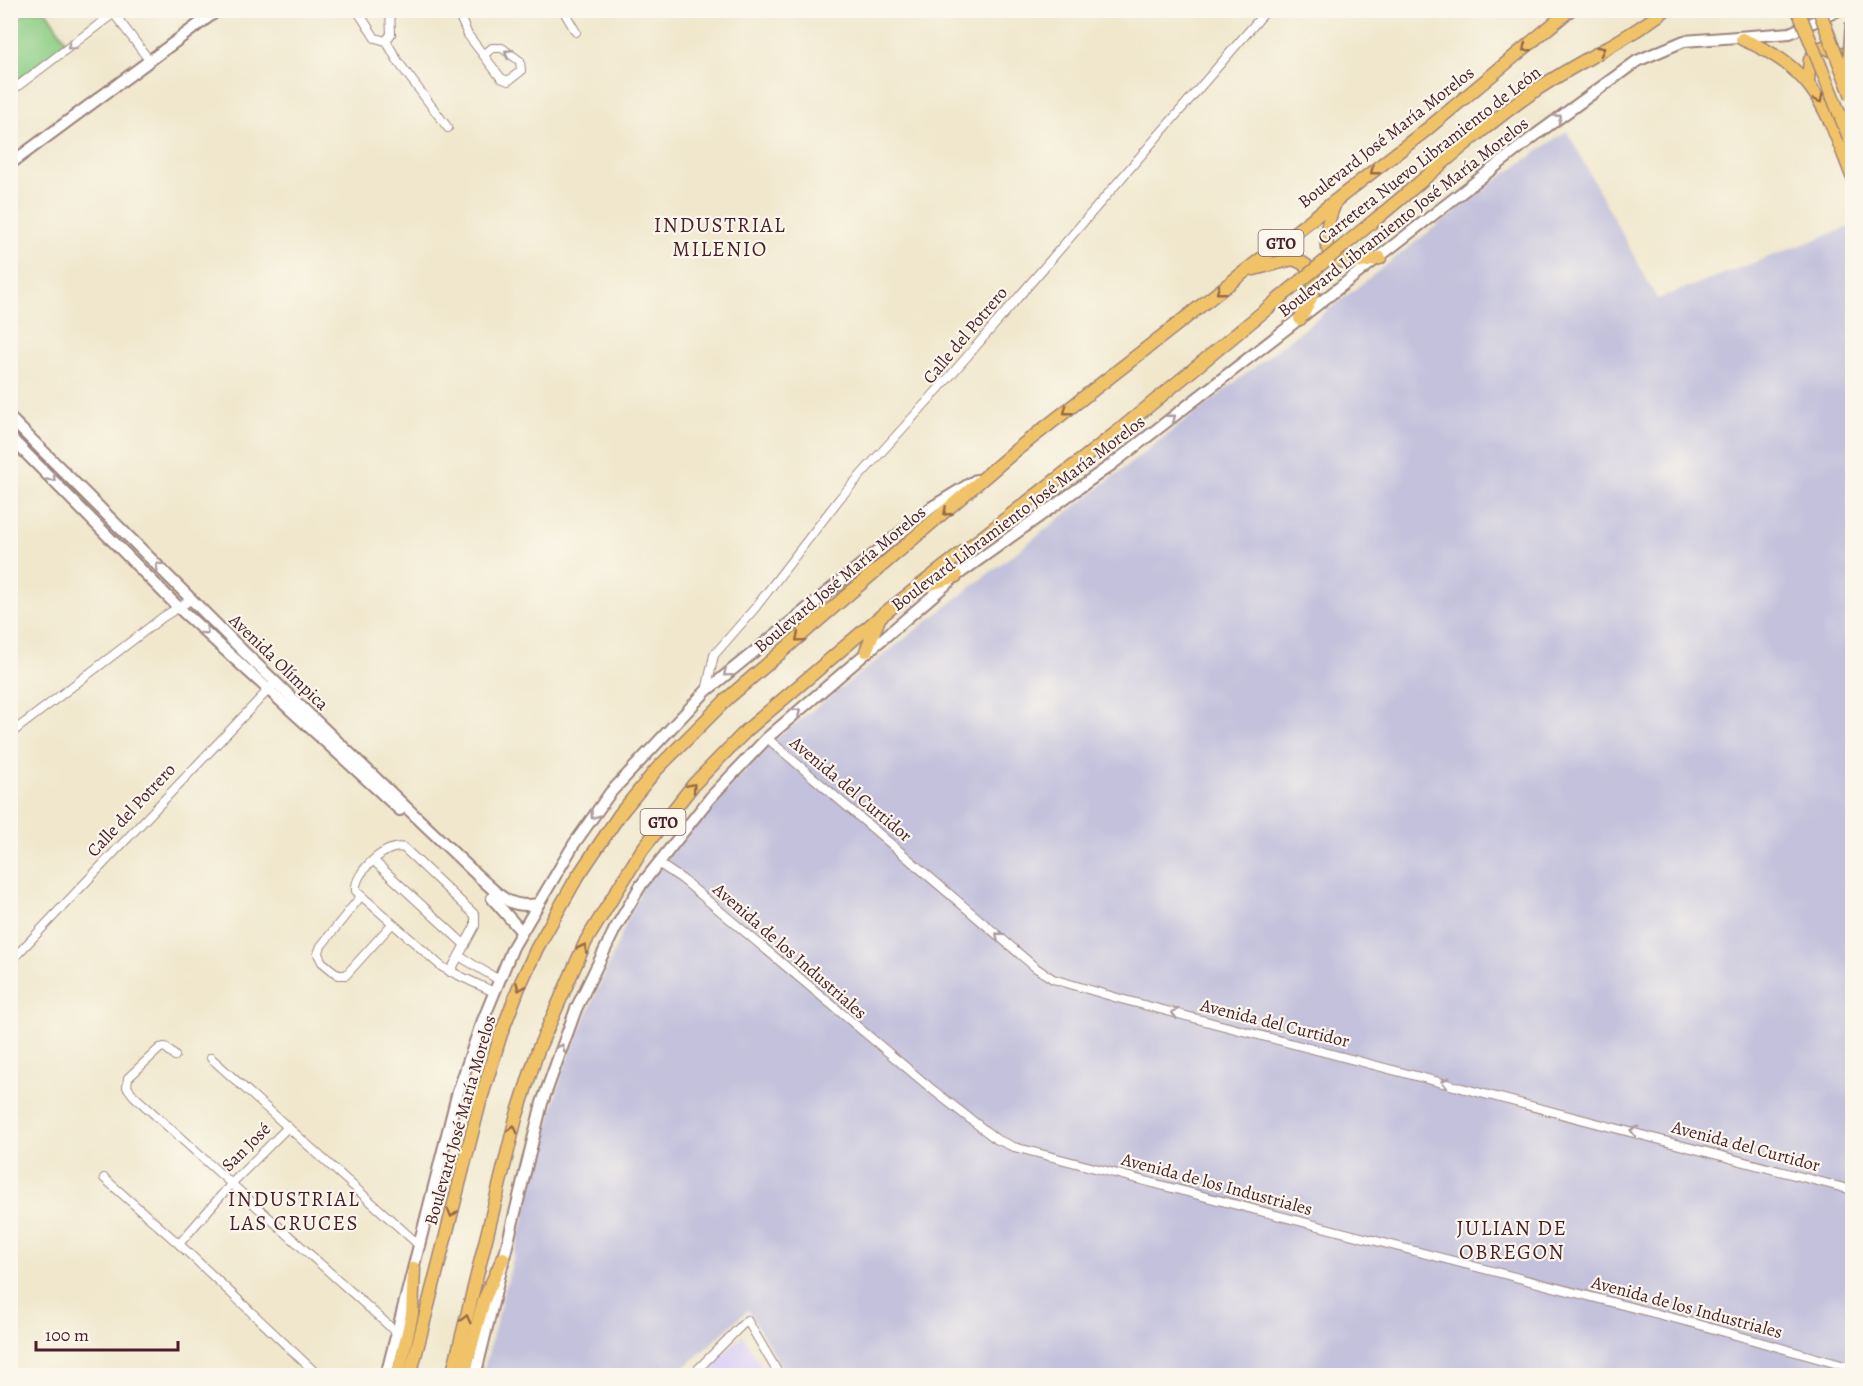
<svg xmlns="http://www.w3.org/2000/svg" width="1863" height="1386" font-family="Alegreya,serif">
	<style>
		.built { fill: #dfd5f5 }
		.industrial { fill: #c3c1db }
		.green { fill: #8dcd85; stroke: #6c7658; stroke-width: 1.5 }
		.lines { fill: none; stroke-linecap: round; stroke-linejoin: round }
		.minor-casing { stroke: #9d837c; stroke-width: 10 }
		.tertiary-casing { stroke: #9d837c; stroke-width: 14 }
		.primary-casing { stroke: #9d837c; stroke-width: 15 }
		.minor { stroke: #fff; stroke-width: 8 }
		.tertiary { stroke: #fff; stroke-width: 10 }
		.primary { stroke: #f1c369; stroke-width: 12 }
		.primary-bridge-casing { stroke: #9d837c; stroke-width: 15; stroke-linecap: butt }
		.primary-bridge { stroke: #f1c369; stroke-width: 12 }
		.oneway { stroke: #ae9aa0 }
		.oneway2 { stroke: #956947 }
		.labels { text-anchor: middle; stroke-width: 4.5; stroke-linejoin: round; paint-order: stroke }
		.shield { fill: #fbf7ec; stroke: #7f6065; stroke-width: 1.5 }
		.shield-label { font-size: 16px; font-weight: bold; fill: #4a1f2b }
		.street-label { font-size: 18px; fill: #4a1f2b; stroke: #fbf7ec }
		.quarter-label { font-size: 21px; letter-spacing: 1.5px; fill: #4a1f2b; stroke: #fbf7ec }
	</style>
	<rect width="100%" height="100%" fill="#fbf7ec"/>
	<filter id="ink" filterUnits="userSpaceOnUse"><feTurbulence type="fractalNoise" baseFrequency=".0167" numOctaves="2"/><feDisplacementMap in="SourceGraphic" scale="12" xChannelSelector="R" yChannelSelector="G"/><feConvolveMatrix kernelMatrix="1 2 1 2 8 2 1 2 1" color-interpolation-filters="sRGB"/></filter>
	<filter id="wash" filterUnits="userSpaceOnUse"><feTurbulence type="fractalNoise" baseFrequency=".008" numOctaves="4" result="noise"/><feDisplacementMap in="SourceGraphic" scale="24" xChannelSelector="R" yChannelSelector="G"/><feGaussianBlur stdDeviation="1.35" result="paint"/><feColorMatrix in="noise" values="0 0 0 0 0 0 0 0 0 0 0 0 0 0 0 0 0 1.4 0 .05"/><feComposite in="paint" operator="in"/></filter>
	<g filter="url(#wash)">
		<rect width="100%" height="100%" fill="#f0e7cc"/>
		<path class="built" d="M743,1336l24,39h-68z"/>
		<path class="industrial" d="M1567,131l90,168 195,-73v1149h-1066l-38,-65 -72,65 -194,1 81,-306 81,-188 125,-138 715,-555z"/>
		<path class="green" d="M29,11h17l21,32 -56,42v-61z"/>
	</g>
	<g filter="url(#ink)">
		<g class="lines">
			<g class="minor-casing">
				<g id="minor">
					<path d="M357,10l18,28 11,3 13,22 49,65"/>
					<path d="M457,10l11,25 33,43 7,3 13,-10 -1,-10 -18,-13h-10l-8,7"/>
					<path d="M563,10l13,22"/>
					<path d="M112,11l37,49"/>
					<path d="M386,41l5,-7 -1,-24"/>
					<path d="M10,92l108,-82"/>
					<path d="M706,691l8,-36 41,-47 85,-110 111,-123 316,-365"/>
					<path d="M10,734l153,-117 29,-18"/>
					<path d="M767,738l269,230 17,11 68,20 731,191"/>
					<path d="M374,861l91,84"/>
					<path d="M658,863l24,16 251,211 63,49 18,8 686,178 152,43"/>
					<path d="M361,896l-40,50 -3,8 4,8 16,13h8l46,-51"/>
					<path d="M459,956l40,24"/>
					<path d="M10,962l262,-276"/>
					<path d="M450,972l25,-46v-11l-71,-67c-17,-6 -51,25 -48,43l86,76c17,9 35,17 52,25"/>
					<path d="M175,1056l-10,-9 -5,1 -32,30 -1,9 7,9 263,237"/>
					<path d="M211,1058l209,188"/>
					<path d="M104,1178l75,66 140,132"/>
					<path d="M179,1244l53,-61 56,-56"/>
					<path d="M691,1376l56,-56 33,56"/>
				</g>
			</g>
			<g class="tertiary-casing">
				<g id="tertiary">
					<path d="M10,164l208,-154"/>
					<path d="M10,418l235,235 233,223c22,19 30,33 60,28"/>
					<path d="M10,437l168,170 222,203"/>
					<path d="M492,898l29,33"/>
					<path d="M386,1376l71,-281 22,-65 34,-83 61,-103 36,-51 96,-102 226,-184 44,-27"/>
					<path d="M475,1376l67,-273 34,-94 39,-80 26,-44 69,-87 57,-60 189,-162 155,-111 426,-331 100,-73 47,-20 106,-8 49,-23"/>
				</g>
			</g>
			<g class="primary-casing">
				<g id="primary">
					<path d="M1742,39c74,30 83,69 110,137"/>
					<path d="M1808,81l2,-21 7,-11 7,-2 17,7"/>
					<path d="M1335,203c-19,46 -8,70 45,55"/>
					<path d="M1370,224c54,-44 106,-92 163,-132 42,-29 91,-50 132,-82"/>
					<path d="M1254,269l39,-10c34,11 20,39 7,60"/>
					<path d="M925,586l31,-10"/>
					<path d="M866,651l13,-32"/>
					<path d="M398,1376l14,-62 2,-46"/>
					<path d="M410,1376l70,-274 21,-68 18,-47 18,-39 39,-69 44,-65 36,-44 72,-72 287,-247 411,-321 144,-120"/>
					<path d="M452,1376l64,-258 22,-68 48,-109 56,-91 52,-66 53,-54 134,-114 235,-183"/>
					<path d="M463,1376l21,-76 19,-42"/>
				</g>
			</g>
			<use href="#minor" class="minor"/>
			<use href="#tertiary" class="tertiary"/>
			<use href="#primary" class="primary"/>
			<g class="primary-bridge-casing">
				<g id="primary-bridge">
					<path d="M1798,10l52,130"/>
					<path d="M1819,10l33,86"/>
					<path d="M1848,79l4,-56"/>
					<path d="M1116,433l254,-209"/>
				</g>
			</g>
			<use href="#primary-bridge" class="primary-bridge"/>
		</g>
		<defs><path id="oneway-chevron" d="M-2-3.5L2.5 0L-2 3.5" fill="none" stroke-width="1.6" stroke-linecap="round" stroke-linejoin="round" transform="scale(1.5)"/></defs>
		<g class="oneway">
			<use href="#oneway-chevron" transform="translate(71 46) rotate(143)"/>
			<use href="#oneway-chevron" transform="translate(508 53) rotate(-148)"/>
			<use href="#oneway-chevron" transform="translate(1558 118) rotate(-37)"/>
			<use href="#oneway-chevron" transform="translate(1172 418) rotate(-38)"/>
			<use href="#oneway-chevron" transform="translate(52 478) rotate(47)"/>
			<use href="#oneway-chevron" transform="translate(159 566) rotate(-135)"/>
			<use href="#oneway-chevron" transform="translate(205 631) rotate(42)"/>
			<use href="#oneway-chevron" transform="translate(727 673) rotate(140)"/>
			<use href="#oneway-chevron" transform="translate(797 712) rotate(-41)"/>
			<use href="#oneway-chevron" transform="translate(594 815) rotate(126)"/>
			<use href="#oneway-chevron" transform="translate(999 936) rotate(-138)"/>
			<use href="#oneway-chevron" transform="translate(1175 1013) rotate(-166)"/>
			<use href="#oneway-chevron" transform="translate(561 1048) rotate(-68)"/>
			<use href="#oneway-chevron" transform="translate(1445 1082) rotate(-166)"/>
			<use href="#oneway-chevron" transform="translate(1634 1131) rotate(-165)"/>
		</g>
		<g class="oneway2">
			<use href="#oneway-chevron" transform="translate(1526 48) rotate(141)"/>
			<use href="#oneway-chevron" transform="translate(1601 50) rotate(-28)"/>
			<use href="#oneway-chevron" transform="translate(1819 99) rotate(62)"/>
			<use href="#oneway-chevron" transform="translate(1374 171) rotate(142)"/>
			<use href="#oneway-chevron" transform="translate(1220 291) rotate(142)"/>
			<use href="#oneway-chevron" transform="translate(1067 411) rotate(142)"/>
			<use href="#oneway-chevron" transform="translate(947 512) rotate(138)"/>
			<use href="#oneway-chevron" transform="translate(799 638) rotate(140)"/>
			<use href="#oneway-chevron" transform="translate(692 787) rotate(-49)"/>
			<use href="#oneway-chevron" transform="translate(583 948) rotate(-64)"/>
			<use href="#oneway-chevron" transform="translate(520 987) rotate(113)"/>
			<use href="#oneway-chevron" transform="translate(513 1129) rotate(-76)"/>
			<use href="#oneway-chevron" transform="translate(452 1213) rotate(104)"/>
			<use href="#oneway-chevron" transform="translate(466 1319) rotate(-76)"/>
		</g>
	</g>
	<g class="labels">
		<g class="shield">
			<rect x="1258.5" y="230" width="45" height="26" rx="4.5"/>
			<rect x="640.5" y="809" width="45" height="26" rx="4.5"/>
		</g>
		<g class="shield-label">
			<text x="1281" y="249">GTO</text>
			<text x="663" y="828">GTO</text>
		</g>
		<g class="street-label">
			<text transform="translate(1386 137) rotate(-38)" y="6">Boulevard José María Morelos</text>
			<text transform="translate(1429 155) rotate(-38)" y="6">Carretera Nuevo Libramiento de León</text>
			<text transform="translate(1403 217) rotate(-38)" y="6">Boulevard Libramiento José María Morelos</text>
			<text transform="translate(965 335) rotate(-50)" y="6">Calle del Potrero</text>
			<text transform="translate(1018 513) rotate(-37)" y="6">Boulevard Libramiento José María Morelos</text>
			<text transform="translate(840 579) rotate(-40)" y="6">Boulevard José María Morelos</text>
			<text transform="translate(279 662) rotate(44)" y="6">Avenida Olímpica</text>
			<text transform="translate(851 789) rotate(40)" y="6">Avenida del Curtidor</text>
			<text transform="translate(131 810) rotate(-47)" y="6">Calle del Potrero</text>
			<text transform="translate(790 951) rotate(41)" y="6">Avenida de los Industriales</text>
			<text transform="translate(1275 1023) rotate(14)" y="6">Avenida del Curtidor</text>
			<text transform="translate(460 1120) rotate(-74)" y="6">Boulevard José María Morelos</text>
			<text transform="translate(1746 1146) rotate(15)" y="6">Avenida del Curtidor</text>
			<text transform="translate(246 1147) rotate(-45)" y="6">San José</text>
			<text transform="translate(1217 1184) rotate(15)" y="6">Avenida de los Industriales</text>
			<text transform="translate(1687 1307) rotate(15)" y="6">Avenida de los Industriales</text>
		</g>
		<g class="quarter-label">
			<text x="720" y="232">INDUSTRIAL<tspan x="720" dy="24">MILENIO</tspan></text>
			<text x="294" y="1206">INDUSTRIAL<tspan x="294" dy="24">LAS CRUCES</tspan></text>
			<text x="1512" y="1235">JULIAN DE<tspan x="1512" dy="24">OBREGON</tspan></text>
		</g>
	</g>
	<rect width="1863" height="1386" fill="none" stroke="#fbf7ec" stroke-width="36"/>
	<path d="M36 1341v9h142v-9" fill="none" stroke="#4a1f2b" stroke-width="3"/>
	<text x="45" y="1341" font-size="18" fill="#4a1f2b" stroke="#fbf7ec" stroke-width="4.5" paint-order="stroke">100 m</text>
</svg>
